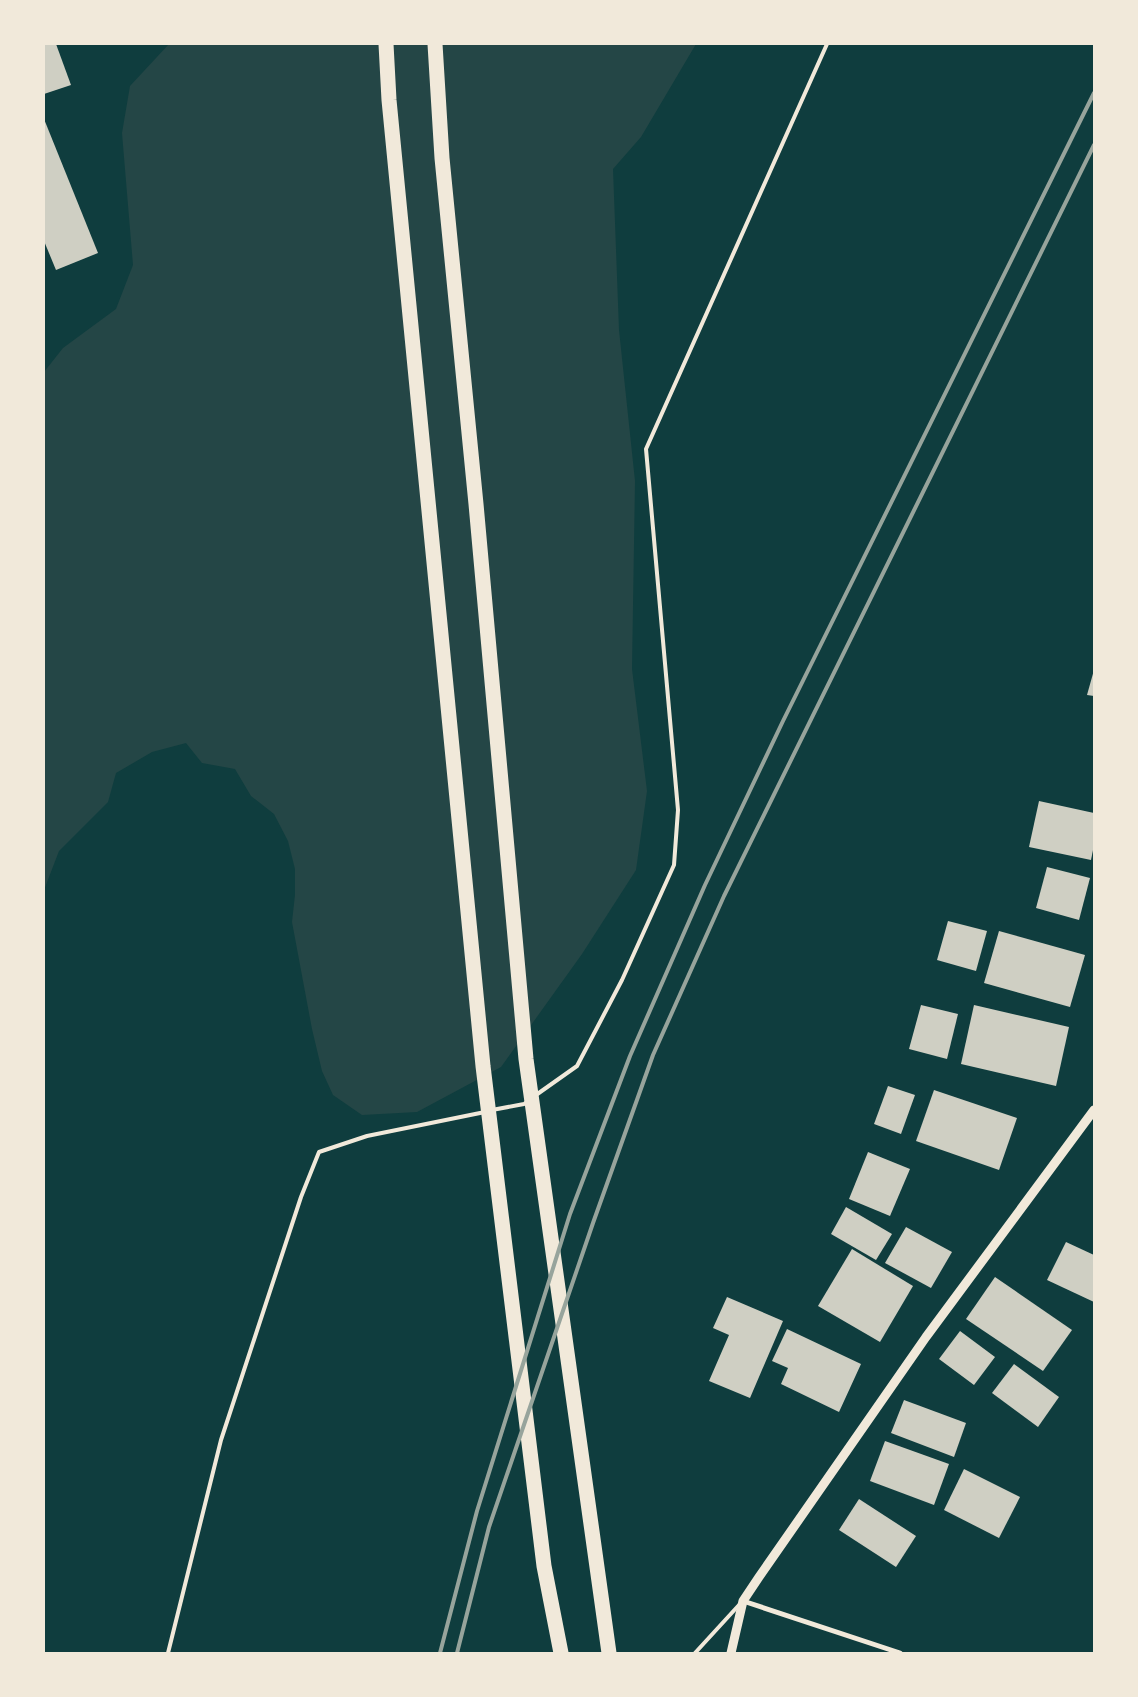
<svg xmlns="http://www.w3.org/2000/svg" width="1138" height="1697" font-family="'IBM Plex Sans',sans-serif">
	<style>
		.green { fill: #244646 }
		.building { fill: #cfcfc3 }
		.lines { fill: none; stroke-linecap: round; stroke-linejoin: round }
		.service { stroke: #f1e9da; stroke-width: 4 }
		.minor { stroke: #f1e9da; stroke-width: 5 }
		.tertiary { stroke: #f1e9da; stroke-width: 9 }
		.motorway { stroke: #f1e9da; stroke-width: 15 }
		.rail { stroke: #97a49c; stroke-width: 4 }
	</style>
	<rect width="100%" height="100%" fill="#0f3d3e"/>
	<path class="green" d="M169,44h527l-55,93 -28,32 6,161 16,151 -3,188 15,122 -11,79 -54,84 -81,113 -84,45 -55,3 -29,-20 -11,-24 -10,-42 -20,-107 3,-27v-26l-7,-28 -14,-27 -23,-18 -16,-27 -33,-6 -16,-20 -34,9 -36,21 -8,29 -49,49 -15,39v-518l19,-24 53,-39 17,-44 -11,-132 8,-47z"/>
	<g class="building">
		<path d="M44,44h12l15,41 -27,9z"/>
		<path d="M44,119l54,134 -42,17 -12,-29z"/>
		<path d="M1094,670v26l-7,-1z"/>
		<path d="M1039,801l55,12v32l-3,15 -62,-13z"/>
		<path d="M1047,867l43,11 -11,42 -43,-12z"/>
		<path d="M948,921l39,10 -11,40 -39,-11z"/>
		<path d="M999,931l86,24 -15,52 -86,-24z"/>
		<path d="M921,1005l37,9 -11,45 -38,-10z"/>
		<path d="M974,1005l95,22 -13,59 -95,-22z"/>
		<path d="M888,1086l27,9 -14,39 -27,-10z"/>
		<path d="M934,1090l83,28 -18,52 -83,-29z"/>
		<path d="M868,1152l42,17 -20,47 -41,-17z"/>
		<path d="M846,1207l46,27 -16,26 -45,-26z"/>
		<path d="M906,1227l46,25 -21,36 -46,-25z"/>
		<path d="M1066,1242l28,13v47l-47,-22z"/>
		<path d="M852,1249l61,37 -33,56 -62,-36z"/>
		<path d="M995,1277l77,53 -29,41 -77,-52z"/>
		<path d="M727,1297l56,24 -33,77 -41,-17 20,-46 -16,-7z"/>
		<path d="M787,1329l74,35 -22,48 -58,-28 7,-16 -16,-7z"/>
		<path d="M960,1331l35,26 -21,28 -35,-26z"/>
		<path d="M1014,1364l45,33 -21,30 -46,-34z"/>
		<path d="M904,1400l62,23 -12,34 -63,-24z"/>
		<path d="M885,1441l64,23 -15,41 -64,-24z"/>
		<path d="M964,1469l56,28 -21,41 -55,-28z"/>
		<path d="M859,1499l57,37 -20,31 -57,-37z"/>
	</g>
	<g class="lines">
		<g class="service">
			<path d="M536,1095l41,-29 45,-86 52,-115 4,-55 -32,-361 181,-405"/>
			<path d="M492,1110l32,-6 4,-3"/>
			<path d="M168,1653l53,-213 80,-243 18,-45 48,-16 118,-24"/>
			<path d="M695,1653l44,-48"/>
		</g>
		<path class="minor" d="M743,1601l157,52"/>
		<path class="tertiary" d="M731,1653l12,-52 16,-24 167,-240 168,-227"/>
		<g class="motorway">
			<path d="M386,44l3,56 94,966 61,500 17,87"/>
			<path d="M435,44l7,114 34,346 50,555 83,594"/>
		</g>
		<g class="rail">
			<path d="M440,1653l37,-142 93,-297 60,-158 75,-171 78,-164 311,-628"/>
			<path d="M457,1653l32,-126 104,-304 60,-168 71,-159 370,-751"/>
		</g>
	</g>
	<rect width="1138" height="1697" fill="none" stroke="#f1e9da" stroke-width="90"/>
</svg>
